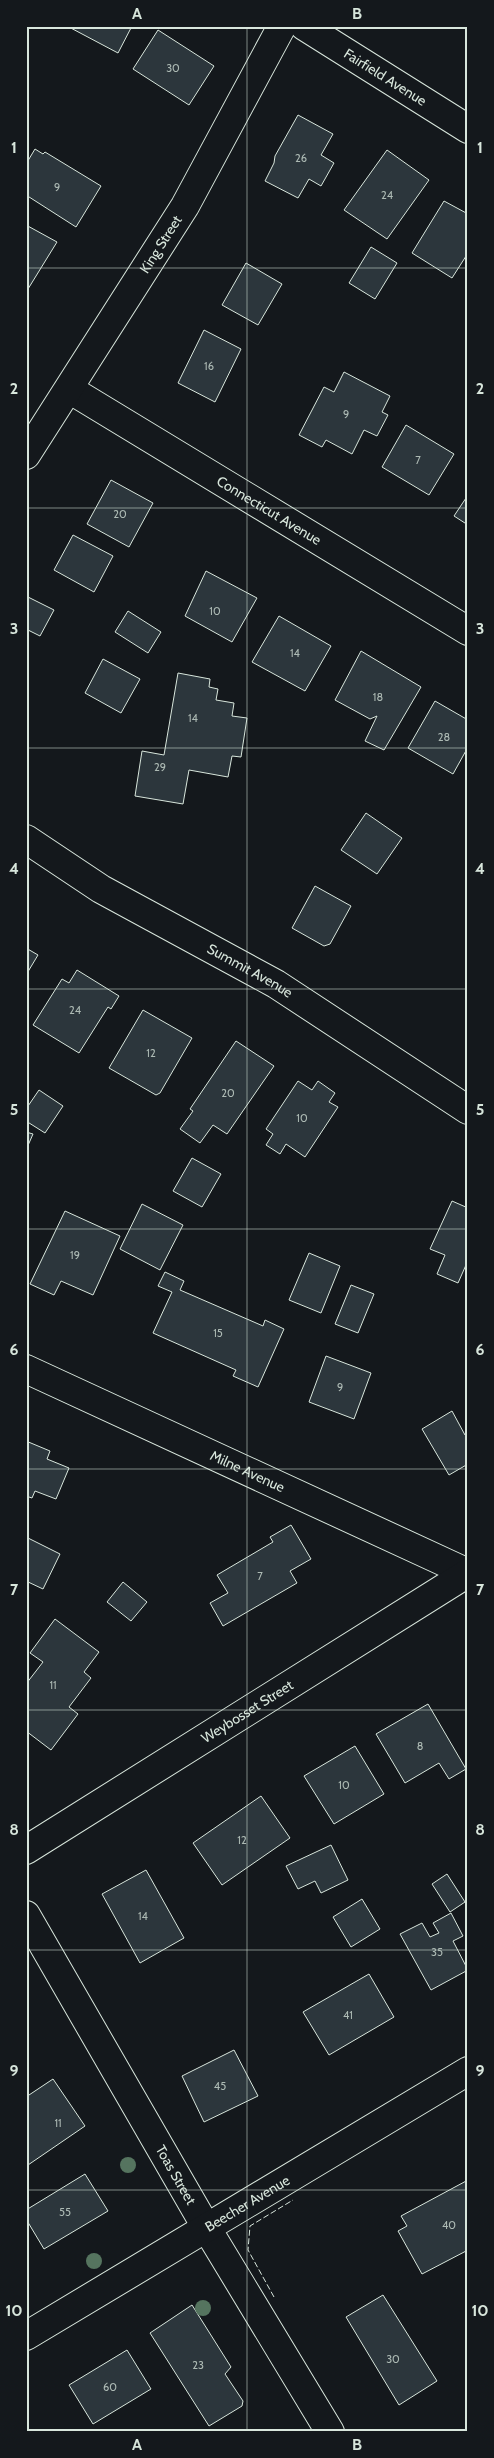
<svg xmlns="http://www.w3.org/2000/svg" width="494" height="2458" font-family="Cabin,sans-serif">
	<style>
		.building { fill: #2c363c; stroke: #d8e6dc }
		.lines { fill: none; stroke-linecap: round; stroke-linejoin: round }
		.minor-casing { stroke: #d8e6dc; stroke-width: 30 }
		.minor { stroke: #14181c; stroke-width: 28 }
		.fence { stroke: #d8e6dc; stroke-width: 1; stroke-dasharray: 6 2.5; stroke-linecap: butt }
		.tree { fill: #55745f }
		.grid { fill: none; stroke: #d8e6dc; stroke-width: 1; stroke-opacity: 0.55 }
		.labels { text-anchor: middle; stroke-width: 4; stroke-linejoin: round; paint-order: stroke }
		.number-label { font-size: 11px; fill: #adbab4 }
		.street-label { font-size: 14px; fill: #d8e6dc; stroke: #14181c }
		.neatline { fill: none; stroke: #d8e6dc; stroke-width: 2 }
		.grid-label { font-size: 16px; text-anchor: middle; font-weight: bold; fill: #d8e6dc }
	</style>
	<rect width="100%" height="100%" fill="#14181c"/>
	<g class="building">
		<path d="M67,26h65l-14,27z"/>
		<path d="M158,30l56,36 -25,39 -56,-36z"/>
		<path d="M298,115l35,19 -12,21 13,8 -13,23 -12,-7 -11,19 -33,-17 9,-18 1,-7z"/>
		<path d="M35,149l8,5 2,-2 56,34 -25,41 -50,-32v-31z"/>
		<path d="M387,150l42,30 -42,59 -43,-29z"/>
		<path d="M444,201l24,13v39l-16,25 -40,-25z"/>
		<path d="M26,225l31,17 -29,47 -2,-1z"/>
		<path d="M371,247l26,16 -22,36 -26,-16z"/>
		<path d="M246,263l36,21 -24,41 -36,-20z"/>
		<path d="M204,330l37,19 -26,53 -37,-19z"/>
		<path d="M344,372l46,24 -8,16 6,3 -11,21 -13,-6 -12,24 -26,-14 -4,7 -23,-12 25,-48 10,5z"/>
		<path d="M406,425l48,29 -25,41 -47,-28z"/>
		<path d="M111,480l42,23 -24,44 -42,-23z"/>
		<path d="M468,495v30l-14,-9z"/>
		<path d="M73,535l40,21 -19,36 -40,-22z"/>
		<path d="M206,571l51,27 -25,44 -47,-26z"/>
		<path d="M26,596l28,14 -14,26 -14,-7z"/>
		<path d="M128,611l33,21 -13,21 -33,-21z"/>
		<path d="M279,616l52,30 -26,45 -53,-29z"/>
		<path d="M361,651l60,36 -37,63 -19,-9 12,-25 -7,3 -35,-19z"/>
		<path d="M103,659l37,20 -19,34 -36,-20z"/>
		<path d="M178,673l32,6 -1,8 9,2 -2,11 18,3 -2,13 15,2 -6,39 -9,-1 -4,21 -39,-7 -6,34 -48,-8 7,-45 22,4z"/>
		<path d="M435,701l33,19v27l-15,27 -45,-26z"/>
		<path d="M366,813l36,25 -25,36 -36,-24z"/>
		<path d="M315,886l36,20 -21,38 -6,2 -32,-18z"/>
		<path d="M26,948l12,7 -12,20z"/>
		<path d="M77,970l42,26 -8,13 -3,-2 -29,46 -46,-28 29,-46 7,4z"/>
		<path d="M143,1010l49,28 -32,55 -4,2 -47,-27z"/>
		<path d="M236,1041l38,25 -47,68 -14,-9 -13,18 -20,-14 13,-18 -3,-2z"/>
		<path d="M298,1081l14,9 6,-9 17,12 -6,9 9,5 -33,50 -19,-13 -6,10 -14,-9 7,-11 -7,-5z"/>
		<path d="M39,1090l24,16 -18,27 -19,-12v-12z"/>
		<path d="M26,1132l7,2 -7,16z"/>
		<path d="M192,1158l29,16 -19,33 -29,-16z"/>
		<path d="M452,1201l16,7v57h-2l-8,18 -21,-9 8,-19 -15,-6z"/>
		<path d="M142,1204l41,21 -23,45 -40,-21z"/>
		<path d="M65,1211l55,25 -27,59 -32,-14 -7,14 -24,-11z"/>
		<path d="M309,1253l31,13 -19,47 -32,-13z"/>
		<path d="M165,1272l19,9 -4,9 83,36 2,-6 19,9 -26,58 -25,-11 3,-6 -83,-37 19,-41 -14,-6z"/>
		<path d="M351,1285l23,9 -16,39 -23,-9z"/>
		<path d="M326,1356l45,17 -17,46 -45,-17z"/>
		<path d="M452,1411l13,24 3,-2v31l-19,11 -27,-46z"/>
		<path d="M26,1441l24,10 -3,8 22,9 -13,31 -21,-8 -3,7 -6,-2z"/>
		<path d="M291,1525l20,34 -21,12 7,12 -74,43 -13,-23 18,-10 -11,-18 56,-33 -3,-5z"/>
		<path d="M28,1538l32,16 -17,35 -17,-8v-39z"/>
		<path d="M123,1582l24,20 -16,19 -24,-19z"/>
		<path d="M55,1619l44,33 -15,20 7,6 -22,29 9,7 -27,36 -25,-19v-47l17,-22 -13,-9z"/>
		<path d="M428,1704l38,65 -17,10 -10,-16 -34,20 -29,-49z"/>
		<path d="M355,1746l29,48 -50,30 -30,-48z"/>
		<path d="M261,1796l29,42 -68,47 -29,-42z"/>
		<path d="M331,1845l17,35 -27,13 -6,-12 -17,8 -12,-23z"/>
		<path d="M146,1870l38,68 -44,25 -38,-69z"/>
		<path d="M447,1874l18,28 -15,10 -18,-28z"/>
		<path d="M362,1899l18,30 -29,18 -18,-30z"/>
		<path d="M451,1913l12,23 -10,5 15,29 -37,20 -31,-56 22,-11 8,14 9,-4 -6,-10z"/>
		<path d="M369,1974l25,43 -65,38 -26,-43z"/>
		<path d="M234,2050l24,46 -54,26 -22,-46z"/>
		<path d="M53,2079l32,47 -57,39 -2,-68z"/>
		<path d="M85,2174l23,37 -64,38 -18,-30v-9z"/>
		<path d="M468,2180v70l-46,24 -24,-43 9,-5 -6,-10z"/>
		<path d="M383,2295l54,86 -38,24 -53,-88z"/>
		<path d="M192,2305l39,62 -6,7 18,27 -1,5 -33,20 -59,-93z"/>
		<path d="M127,2350l24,39 -58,35 -24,-39z"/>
	</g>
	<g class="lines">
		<g class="minor-casing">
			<g id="minor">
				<path id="s1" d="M304,26l164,103"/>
				<path id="s2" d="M69,389l399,242"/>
				<path id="s3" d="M26,455l159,-249 97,-180"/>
				<path id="s4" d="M26,839l75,50 175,95 192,126"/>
				<path id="s5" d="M26,1369l442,204"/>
				<path id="s6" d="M26,1850l442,-277"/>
				<path id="s7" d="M26,1915l180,312 124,205"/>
				<path id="s8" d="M26,2336l442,-265"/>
			</g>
		</g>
		<use href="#minor" class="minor"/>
		<path class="fence" d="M274,2297l-26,-47 2,-24 43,-26"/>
	</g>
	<g class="tree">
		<circle cx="128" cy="2165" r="8"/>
		<circle cx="94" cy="2261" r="8"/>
		<circle cx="203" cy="2308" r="8"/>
	</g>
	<path class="grid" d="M247,26v2406M26,268h442M26,508h442M26,748h442M26,989h442M26,1229h442M26,1469h442M26,1710h442M26,1950h442M26,2190h442"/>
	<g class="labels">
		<g class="number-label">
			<text x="173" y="72">30</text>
			<text x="301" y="162">26</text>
			<text x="57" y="191">9</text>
			<text x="387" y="199">24</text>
			<text x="209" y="370">16</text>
			<text x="346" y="418">9</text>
			<text x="418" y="464">7</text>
			<text x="120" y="518">20</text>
			<text x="215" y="615">10</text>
			<text x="295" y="657">14</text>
			<text x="378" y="701">18</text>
			<text x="193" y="722">14</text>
			<text x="444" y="741">28</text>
			<text x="160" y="771">29</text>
			<text x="75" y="1014">24</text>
			<text x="151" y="1057">12</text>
			<text x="228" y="1097">20</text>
			<text x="302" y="1122">10</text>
			<text x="75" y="1259">19</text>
			<text x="218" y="1337">15</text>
			<text x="340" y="1391">9</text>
			<text x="260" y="1580">7</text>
			<text x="53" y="1689">11</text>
			<text x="420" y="1750">8</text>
			<text x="344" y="1789">10</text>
			<text x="242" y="1844">12</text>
			<text x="143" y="1920">14</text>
			<text x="437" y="1956">35</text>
			<text x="348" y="2019">41</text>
			<text x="220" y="2090">45</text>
			<text x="58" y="2127">11</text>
			<text x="65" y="2216">55</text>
			<text x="449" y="2229">40</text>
			<text x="393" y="2363">30</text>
			<text x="198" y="2369">23</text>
			<text x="110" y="2391">60</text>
		</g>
		<g class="street-label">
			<text dy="5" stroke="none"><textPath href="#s1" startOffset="96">Fairfield Avenue</textPath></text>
			<text dy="5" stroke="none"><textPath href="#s3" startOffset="250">King Street</textPath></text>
			<text dy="5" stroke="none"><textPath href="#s2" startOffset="234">Connecticut Avenue</textPath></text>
			<text dy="5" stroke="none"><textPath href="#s4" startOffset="260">Summit Avenue</textPath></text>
			<text dy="5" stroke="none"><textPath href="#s5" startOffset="244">Milne Avenue</textPath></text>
			<text dy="5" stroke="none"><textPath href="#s6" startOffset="261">Weybosset Street</textPath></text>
			<text dy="5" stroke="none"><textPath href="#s7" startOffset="300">Toas Street</textPath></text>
			<text dy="5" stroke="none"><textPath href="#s8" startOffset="258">Beecher Avenue</textPath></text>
		</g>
	</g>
	<rect width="494" height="2458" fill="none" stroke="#14181c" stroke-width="55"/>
	<rect x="28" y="28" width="438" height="2402" class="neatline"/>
	<g class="grid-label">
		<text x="137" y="19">A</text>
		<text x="357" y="19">B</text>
		<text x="14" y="153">1</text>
		<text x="480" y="153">1</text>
		<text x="14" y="394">2</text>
		<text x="480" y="394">2</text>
		<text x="14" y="634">3</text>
		<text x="480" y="634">3</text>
		<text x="14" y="874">4</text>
		<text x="480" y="874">4</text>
		<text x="14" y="1115">5</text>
		<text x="480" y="1115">5</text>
		<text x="14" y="1355">6</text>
		<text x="480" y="1355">6</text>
		<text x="14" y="1595">7</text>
		<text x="480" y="1595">7</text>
		<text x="14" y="1835">8</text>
		<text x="480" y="1835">8</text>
		<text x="14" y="2076">9</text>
		<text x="480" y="2076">9</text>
		<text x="14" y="2316">10</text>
		<text x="480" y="2316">10</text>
		<text x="137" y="2450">A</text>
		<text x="357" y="2450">B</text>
	</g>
</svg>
